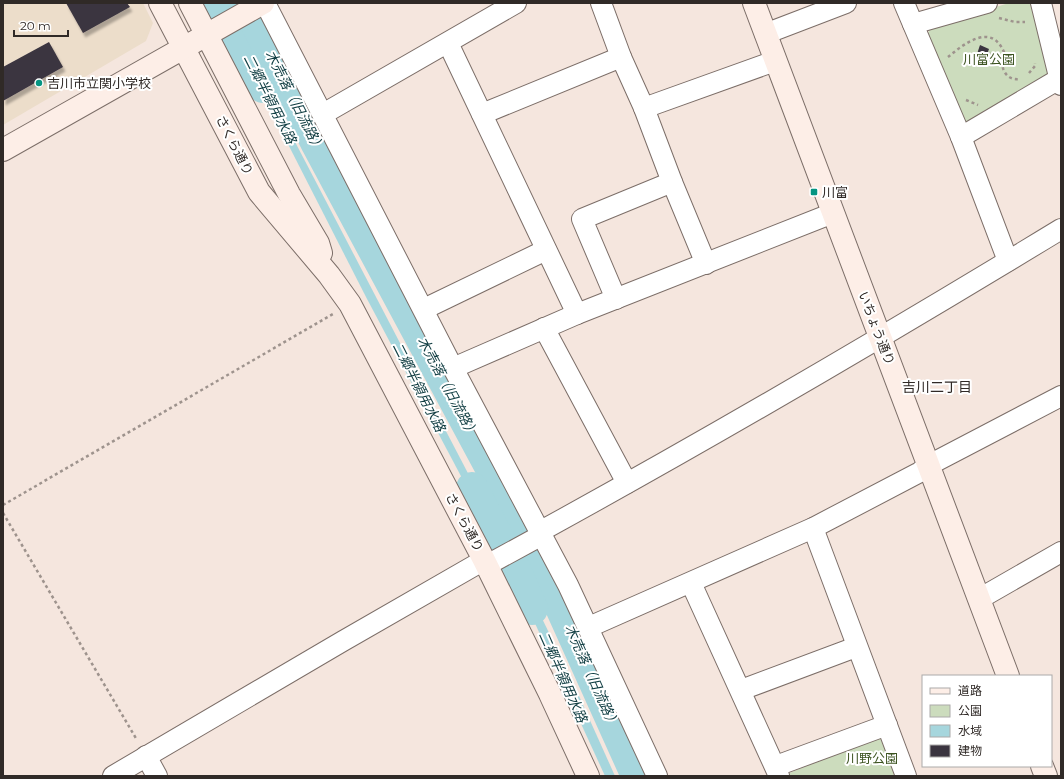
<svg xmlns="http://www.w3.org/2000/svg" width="1064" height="779" font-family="Montserrat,'Noto Sans JP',sans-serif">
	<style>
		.education { fill: #ecddca }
		.green { fill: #ccdcbd }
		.water { fill: #a6d6dd }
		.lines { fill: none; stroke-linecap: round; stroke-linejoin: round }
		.river { stroke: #a6d6dd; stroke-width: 32 }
		.building { fill: #3a343f; filter: url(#shadow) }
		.street-casing { stroke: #7c6e68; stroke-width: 22 }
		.secondary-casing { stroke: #7c6e68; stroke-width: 24 }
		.path { stroke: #9e938d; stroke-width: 2.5; stroke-dasharray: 3 3; stroke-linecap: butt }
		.street { stroke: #fff; stroke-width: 20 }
		.secondary { stroke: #fdeee7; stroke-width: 22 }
		.poi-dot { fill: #059582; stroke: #fff; stroke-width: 1.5 }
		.labels { text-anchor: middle; stroke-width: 4; stroke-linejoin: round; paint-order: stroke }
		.park-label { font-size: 13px; fill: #3c5320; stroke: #fff }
		.poi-label { font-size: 13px; fill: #302a27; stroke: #fff; text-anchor: start }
		.street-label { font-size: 13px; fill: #302a27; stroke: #fff }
		.water-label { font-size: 14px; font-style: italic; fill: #103d42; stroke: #fff }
		.neighbourhood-label { font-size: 14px; fill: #302a27; stroke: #fff }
	</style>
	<defs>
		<filter id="shadow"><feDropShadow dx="2.5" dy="4.5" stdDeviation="1" flood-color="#0004"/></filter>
	</defs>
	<rect width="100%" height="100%" fill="#f5e6de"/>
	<path class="education" d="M3,3h140l10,20 -7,18 -143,84z"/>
	<g class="green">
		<path d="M1009,3h24l19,70 -88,51 -37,-89 4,-8z"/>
		<path d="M883,734l16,42h-111l-1,-2z"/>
	</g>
	<g class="water">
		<path d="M245,46l250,479 -6,4 -123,-232 -126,-247z"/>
		<path d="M517,567l53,109 45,100h-10l-94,-205z"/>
	</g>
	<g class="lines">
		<g class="river">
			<path d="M220,3l43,84"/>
			<path d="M246,3l71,141 218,406 102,226"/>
			<path d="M472,488l43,82 17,39"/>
		</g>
	</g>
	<g class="building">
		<path d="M66,3h61l3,4 -47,26z"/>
		<path d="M49,42l14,25 -60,34v-34z"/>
		<path d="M980,45l9,4 -3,8 -9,-3z"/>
	</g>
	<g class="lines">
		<g class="street-casing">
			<g id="street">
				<path d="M265,3l188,365 115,217 89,191"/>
				<path d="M601,3l20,54 23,51 28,74 34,82"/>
				<path d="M904,3l57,134 47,124"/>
				<path d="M1041,3l20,82"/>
				<path d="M913,24l74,-21"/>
				<path d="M765,34l81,-31"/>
				<path d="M448,43l129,271"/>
				<path d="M644,108l131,-47"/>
				<path d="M323,114l193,-111"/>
				<path d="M482,114l139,-57"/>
				<path d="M961,137l98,-58"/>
				<path d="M616,299l-34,-80 90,-37"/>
				<path d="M424,309l122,-59"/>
				<path d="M544,328l83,155"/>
				<path d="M453,368l124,-54 256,-101"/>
				<path d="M813,528l93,248"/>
				<path d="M541,531c175,-96 349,-198 520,-302"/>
				<path d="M487,565l55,-30"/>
				<path d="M691,583l88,193"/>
				<path d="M979,599l82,-47"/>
				<path d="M589,627l224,-99 107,-56 9,-7 132,-69"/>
				<path d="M741,690l115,-43"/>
				<path d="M146,756l11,20"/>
				<path d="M776,766l111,-41"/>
				<path d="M113,776l230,-135 141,-81"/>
			</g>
		</g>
		<g class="secondary-casing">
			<g id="secondary">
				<path d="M160,3l99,189 70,83 21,29 134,256 66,134 38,82"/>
				<path d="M190,3l99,191 29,49 3,10"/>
				<path d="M754,3l254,673"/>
				<path d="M3,150l260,-147"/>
				<path d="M1042,766l4,10"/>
			</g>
		</g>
		<g class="path">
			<path d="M999,18l16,4h10"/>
			<path d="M948,57c16,-13 43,-35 56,-5 -5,13 0,29 16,27"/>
			<path d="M1029,73l6,-7v-3"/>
			<path d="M966,100l12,5"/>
			<path d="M3,505l330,-191"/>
			<path d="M3,513l134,227"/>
		</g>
		<use href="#street" class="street"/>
		<use href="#secondary" class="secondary"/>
	</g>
	<g class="poi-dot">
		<circle cx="39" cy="83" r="4"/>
		<rect x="810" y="188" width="8" height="8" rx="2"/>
	</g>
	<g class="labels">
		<g class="park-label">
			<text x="989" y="64">川富公園</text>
			<text x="872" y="763">川野公園</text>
		</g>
		<g class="poi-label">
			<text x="47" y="88">吉川市立関小学校</text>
			<text x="822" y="197">川富</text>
		</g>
		<g class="street-label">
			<text transform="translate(235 145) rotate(63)" y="5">さくら通り</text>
			<text transform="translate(877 328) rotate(69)" y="5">いちょう通り</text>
			<text transform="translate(465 522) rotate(62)" y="5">さくら通り</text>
		</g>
		<g class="water-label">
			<text transform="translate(270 99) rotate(63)" y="5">二郷半領用水路</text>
			<text transform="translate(295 101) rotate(63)" y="5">木売落（旧流路）</text>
			<text transform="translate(419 387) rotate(63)" y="5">二郷半領用水路</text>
			<text transform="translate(448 387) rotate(62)" y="5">木売落（旧流路）</text>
			<text transform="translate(592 676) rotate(66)" y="5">木売落（旧流路）</text>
			<text transform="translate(563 677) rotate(66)" y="5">二郷半領用水路</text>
		</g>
		<g class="neighbourhood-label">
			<text x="937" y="392">吉川二丁目</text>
		</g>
	</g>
	<rect width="1064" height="779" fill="none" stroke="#302a27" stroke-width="8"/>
	<rect x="922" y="675" width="130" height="92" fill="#ffffff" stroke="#acaaa9"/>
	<rect x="930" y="688" width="20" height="6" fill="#fdeee7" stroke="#acaaa9"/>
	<text x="958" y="695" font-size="12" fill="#302a27">道路</text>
	<rect x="930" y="705" width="20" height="12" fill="#ccdcbd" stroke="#acaaa9"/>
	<text x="958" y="715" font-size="12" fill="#302a27">公園</text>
	<rect x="930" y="725" width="20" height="12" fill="#a6d6dd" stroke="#acaaa9"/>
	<text x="958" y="735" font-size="12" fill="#302a27">水域</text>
	<rect x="930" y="745" width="20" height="12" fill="#3a343f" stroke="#acaaa9"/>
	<text x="958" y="755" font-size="12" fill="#302a27">建物</text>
	<path d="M14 30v6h54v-6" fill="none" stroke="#302a27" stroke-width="2"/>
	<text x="20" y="30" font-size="12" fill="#302a27" stroke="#ffffff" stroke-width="3" paint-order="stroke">20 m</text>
</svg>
